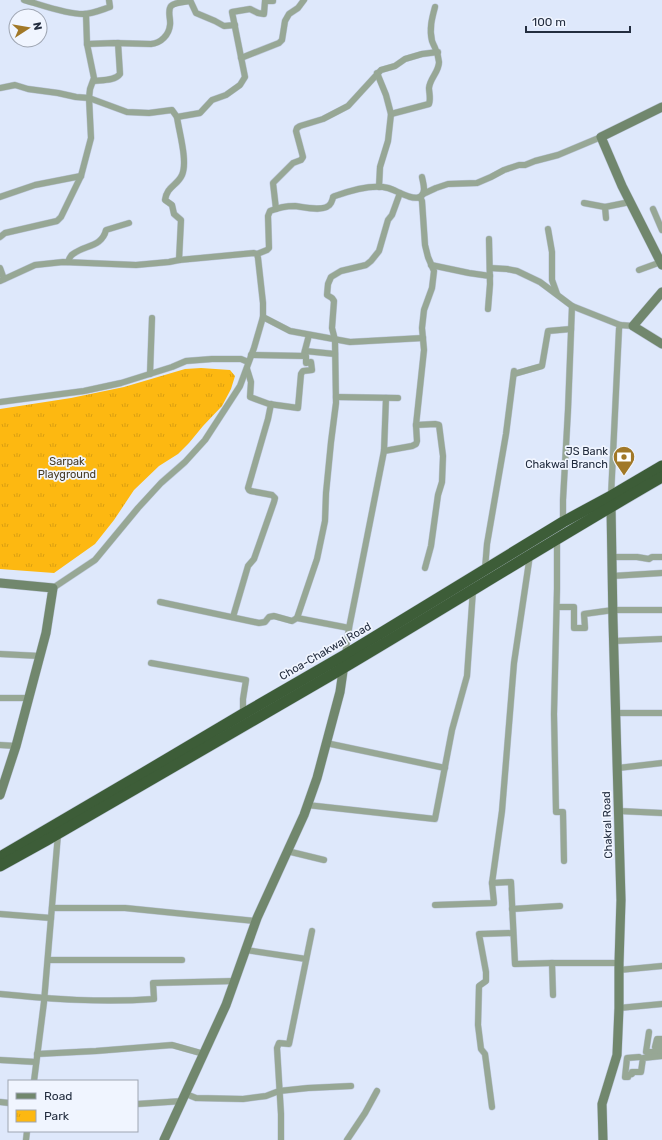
<svg xmlns="http://www.w3.org/2000/svg" width="662" height="1140" font-family="Rubik,sans-serif">
	<style>
		.park { fill: url(#park-tufts) }
		.lines { fill: none; stroke-linecap: round; stroke-linejoin: round }
		.street-casing { stroke: #bcc6d9; stroke-width: 7 }
		.secondary-casing { stroke: #bcc6d9; stroke-width: 10 }
		.highway-casing { stroke: #bcc6d9; stroke-width: 12 }
		.street { stroke: #97a795; stroke-width: 6 }
		.secondary { stroke: #71876d; stroke-width: 9 }
		.highway { stroke: #3d5d38; stroke-width: 11 }
		.labels { text-anchor: middle; stroke-width: 3.5; stroke-linejoin: round; paint-order: stroke }
		.poi-label { font-size: 11px; fill: #232d3f; stroke: #f0f5ff; text-anchor: end }
		.park-label { font-size: 11px; fill: #483c25; stroke: #f0f5ff }
		.street-label { font-size: 11px; fill: #232d3f; stroke: #f0f5ff }
	</style>
	<defs>
		<pattern id="park-tufts" width="24" height="20" patternUnits="userSpaceOnUse"><rect width="24" height="20" fill="#fdb811"/><path d="M3 7l-1-3M5 7V3M7 7l1-3M15 17l-1-3M17 17v-4M19 17l1-3" fill="none" stroke="#d99e11"/></pattern>
	</defs>
	<rect width="100%" height="100%" fill="#dee8fb"/>
	<path class="park" d="M201,368l29,2 5,6 -4,13 -9,17 -19,20 -14,17 -11,11 -19,12 -25,24 -20,30 -19,24 -41,29 -54,-4v-160l71,-11 53,-11 61,-18z"/>
	<g class="lines">
		<g class="street-casing">
			<g id="street">
				<path d="M24,0c18,5 41,14 59,14 9,0 18,-4 27,-7l-1,-7"/>
				<path d="M190,0l6,13 19,8 9,5 11,-1"/>
				<path d="M87,44l27,-1 37,1c10,-1 18,-9 19,-19 1,-6 -3,-14 1,-19 4,-4 14,-4 19,-5"/>
				<path d="M241,58l38,-15 3,-3 3,-19 4,-7 9,-6 6,-8"/>
				<path d="M377,73l9,22 5,19 -3,27 -8,26 -1,20"/>
				<path d="M94,81c8,-1 21,0 26,-7l-2,-31"/>
				<path d="M0,88l15,-3 13,4 30,4 18,4 13,1 38,14 22,1 23,-3 5,7 23,-4 12,-13 14,-5 14,-10 5,-8 -13,-65 18,-3 8,4 6,1 1,-13h8v-1"/>
				<path d="M391,114l38,-10c2,-6 0,-11 0,-16 1,-10 10,-16 10,-26 -1,-11 -4,-13 -7,-21 -3,-12 0,-23 3,-34"/>
				<path d="M177,117c2,15 11,44 5,58 -5,11 -15,11 -17,25l7,5 2,9 7,6 -2,40"/>
				<path d="M423,194l13,-6 12,-4 29,-1 14,-6 13,-7 15,-5h6l10,-4 23,-6 43,-18"/>
				<path d="M0,197l35,-12 46,-9"/>
				<path d="M584,203l21,4"/>
				<path d="M276,209l-3,-26 20,-20 8,-3 2,-3 -7,-26 1,-3 3,-2 23,-7 25,-13 33,-36 14,-4 10,-7 17,-5 16,-2"/>
				<path d="M653,209l9,21"/>
				<path d="M606,218l-1,-11 25,-5"/>
				<path d="M548,229l4,23v28l5,14"/>
				<path d="M0,237l5,-4 52,-12 4,-4 20,-41 10,-38 -2,-40 1,-9 4,-11 -7,-34 -1,-30"/>
				<path d="M257,254l10,-4 2,-2 -1,-32 2,-5c7,-3 17,-5 25,-5 8,1 31,7 36,-3 1,-2 2,-4 2,-6l2,-1c14,-5 38,-12 53,-8 8,2 24,13 32,9 7,-4 3,-14 2,-20"/>
				<path d="M68,262c1,-3 3,-7 5,-8 12,-9 29,-7 33,-24l23,-7"/>
				<path d="M431,265l38,8 21,3"/>
				<path d="M0,268l4,11"/>
				<path d="M490,268l17,1 10,2 23,11 32,24 48,19 13,1"/>
				<path d="M639,270l22,-8"/>
				<path d="M0,281l35,-16 28,-3 73,3 33,-3 10,-2 75,-7 3,1 1,4 5,45v14l-9,31 -14,38 -35,54 -20,22 -24,21 -23,25 -43,52 -42,28"/>
				<path d="M488,309l2,-25 -1,-45"/>
				<path d="M263,317l27,14 60,11 73,-4"/>
				<path d="M305,351l30,3"/>
				<path d="M304,354l5,-19"/>
				<path d="M247,369l4,13 -1,15 19,7 29,4 3,-34 2,-3 9,-1 -1,-8 -5,1v-7l-55,-1"/>
				<path d="M150,374l2,-56"/>
				<path d="M514,374l28,-8 6,-35 23,-2"/>
				<path d="M336,397l62,1"/>
				<path d="M0,402l84,-11 37,-8 51,-16 14,-6 26,-2h29l7,3"/>
				<path d="M416,425l19,-1 4,1 4,31 -1,26 -4,13 -7,51 -6,22"/>
				<path d="M384,451l28,-5 4,-2 1,-3 -1,-16 8,-75 -2,-22 2,-18 8,-22 2,-17 -6,-14 -3,-12 -3,-44 -2,-4"/>
				<path d="M611,496l8,-167 1,-4"/>
				<path d="M563,522v-22l5,-90 4,-104"/>
				<path d="M557,539v50l-3,125 2,98h7l1,49"/>
				<path d="M612,557h25l12,2 3,-2h10"/>
				<path d="M485,569l2,-25 19,-110 8,-63"/>
				<path d="M612,576l50,-3"/>
				<path d="M160,602l99,21 6,-1 4,-5 5,-1 18,5 5,-3 52,10"/>
				<path d="M557,607h17v21h11l-1,-14 29,-4h49"/>
				<path d="M233,617l15,-51 6,-7 20,-57 1,-4 -3,-3 -21,-4 -2,-1 -1,-2 20,-69 3,-15"/>
				<path d="M297,618l20,-59 8,-38 1,-28 5,-51 5,-39 -1,-63 -3,-12 2,-27 -2,-3 -5,-3 1,-11 3,-7 10,-6 25,-6 5,-4 8,-10 9,-31 4,-5 8,-22"/>
				<path d="M614,641l48,-2"/>
				<path d="M0,654l40,2"/>
				<path d="M345,655l4,-27 10,-50 25,-127 2,-53"/>
				<path d="M151,663l95,17 -3,19v15"/>
				<path d="M0,698h29"/>
				<path d="M616,713h46"/>
				<path d="M326,743l119,25"/>
				<path d="M0,745l16,1"/>
				<path d="M618,768l44,-5"/>
				<path d="M307,805l128,14 17,-89 15,-54 6,-86"/>
				<path d="M619,811l43,2"/>
				<path d="M287,851l37,9"/>
				<path d="M492,883l19,-1 4,82 37,-1"/>
				<path d="M435,905l59,-2 -2,-20 10,-72 12,-148 16,-108"/>
				<path d="M52,908h73l130,13"/>
				<path d="M512,909l48,-3"/>
				<path d="M0,914l51,4"/>
				<path d="M246,950l60,9"/>
				<path d="M48,960h134"/>
				<path d="M619,970l43,-4"/>
				<path d="M0,994c51,5 102,9 154,5l-1,-16 82,-2"/>
				<path d="M553,995l-1,-32h67"/>
				<path d="M619,1008l43,-4"/>
				<path d="M649,1032l-3,20h14l2,-13h-5l-2,8"/>
				<path d="M37,1054l59,-3 76,-6 32,9"/>
				<path d="M639,1057l-12,1 -2,19h3v-2l4,-1v-2h9l2,-14 19,-2"/>
				<path d="M0,1060l36,2"/>
				<path d="M34,1081l10,-79 14,-168"/>
				<path d="M186,1094l10,4 47,1 23,-3 13,-5 29,-3 43,-2"/>
				<path d="M0,1102l9,1"/>
				<path d="M137,1104l46,-3"/>
				<path d="M492,1107l-7,-53 -4,-5 -3,-24 1,-39 7,-5v-9l-7,-38 34,-1"/>
				<path d="M26,1140l1,-9"/>
				<path d="M281,1140v-26l-4,-66 2,-5 10,1 23,-113"/>
				<path d="M347,1140l18,-27 12,-22"/>
			</g>
		</g>
		<g class="secondary-casing">
			<g id="secondary">
				<path d="M662,107l-61,30 21,49 40,79"/>
				<path d="M662,292l-29,34 29,18"/>
				<path d="M0,583l53,5 -7,45 -30,113 -16,49"/>
				<path d="M164,1140l62,-135 31,-87 47,-103 13,-37 23,-86 4,-28"/>
				<path d="M603,1140l-1,-36 15,-49 2,-47v-45l2,-63 -8,-279 -2,-114"/>
			</g>
		</g>
		<g class="highway-casing">
			<g id="highway">
				<path d="M0,857l135,-79 108,-64 102,-59 218,-133 48,-26 51,-30"/>
				<path d="M0,866l47,-26c95,-56 191,-110 286,-166 110,-65 218,-133 329,-197"/>
			</g>
		</g>
		<use href="#street" class="street"/>
		<use href="#secondary" class="secondary"/>
		<use href="#highway" class="highway"/>
	</g>
	<defs>
		<g id="bank-pin" transform="scale(1.15)"><path d="M0 17L-7.5 6A9.5 9.5 0 1 1 7.5 6Z" fill="#a17827" stroke="#f0f5ff"/><path d="M-6-4H6V4H-6ZM0-2.3a2.3 2.3 0 1 0 0 4.6a2.3 2.3 0 1 0 0-4.6Z" fill="#fff"/></g>
	</defs>
	<g fill-rule="evenodd">
		<use href="#bank-pin" x="624" y="457"/>
	</g>
	<g class="labels">
		<g class="poi-label">
			<text x="608" y="455">JS Bank<tspan x="608" dy="13">Chakwal Branch</tspan></text>
		</g>
		<g class="park-label">
			<text x="67" y="465">Sarpak<tspan x="67" dy="13">Playground</tspan></text>
		</g>
		<g class="street-label">
			<text transform="translate(325 651) rotate(-30)" y="4">Choa-Chakwal Road</text>
			<text transform="translate(607 825) rotate(-92)" y="4">Chakral Road</text>
		</g>
	</g>
	<rect x="8" y="1080" width="130" height="52" fill="#f0f5ff" stroke="#9ea5b2"/>
	<rect x="16" y="1093" width="20" height="6" fill="#71876d" stroke="#9ea5b2"/>
	<text x="44" y="1100" font-size="12" fill="#232d3f">Road</text>
	<rect x="16" y="1110" width="20" height="12" fill="url(#park-tufts)" stroke="#9ea5b2"/>
	<text x="44" y="1120" font-size="12" fill="#232d3f">Park</text>
	<g transform="translate(28 28) rotate(78)"><circle r="19" fill="#f0f5ff" stroke="#9ea5b2"/>
	<path d="M0-3L7 15L0 10L-7 15Z" fill="#a17827"/>
	<text y="-6" font-size="11" font-weight="bold" text-anchor="middle" fill="#232d3f">N</text>
	</g>
	<path d="M526 26v6h104v-6" fill="none" stroke="#232d3f" stroke-width="2"/>
	<text x="532" y="26" font-size="12" fill="#232d3f" stroke="#f0f5ff" stroke-width="3" paint-order="stroke">100 m</text>
</svg>
